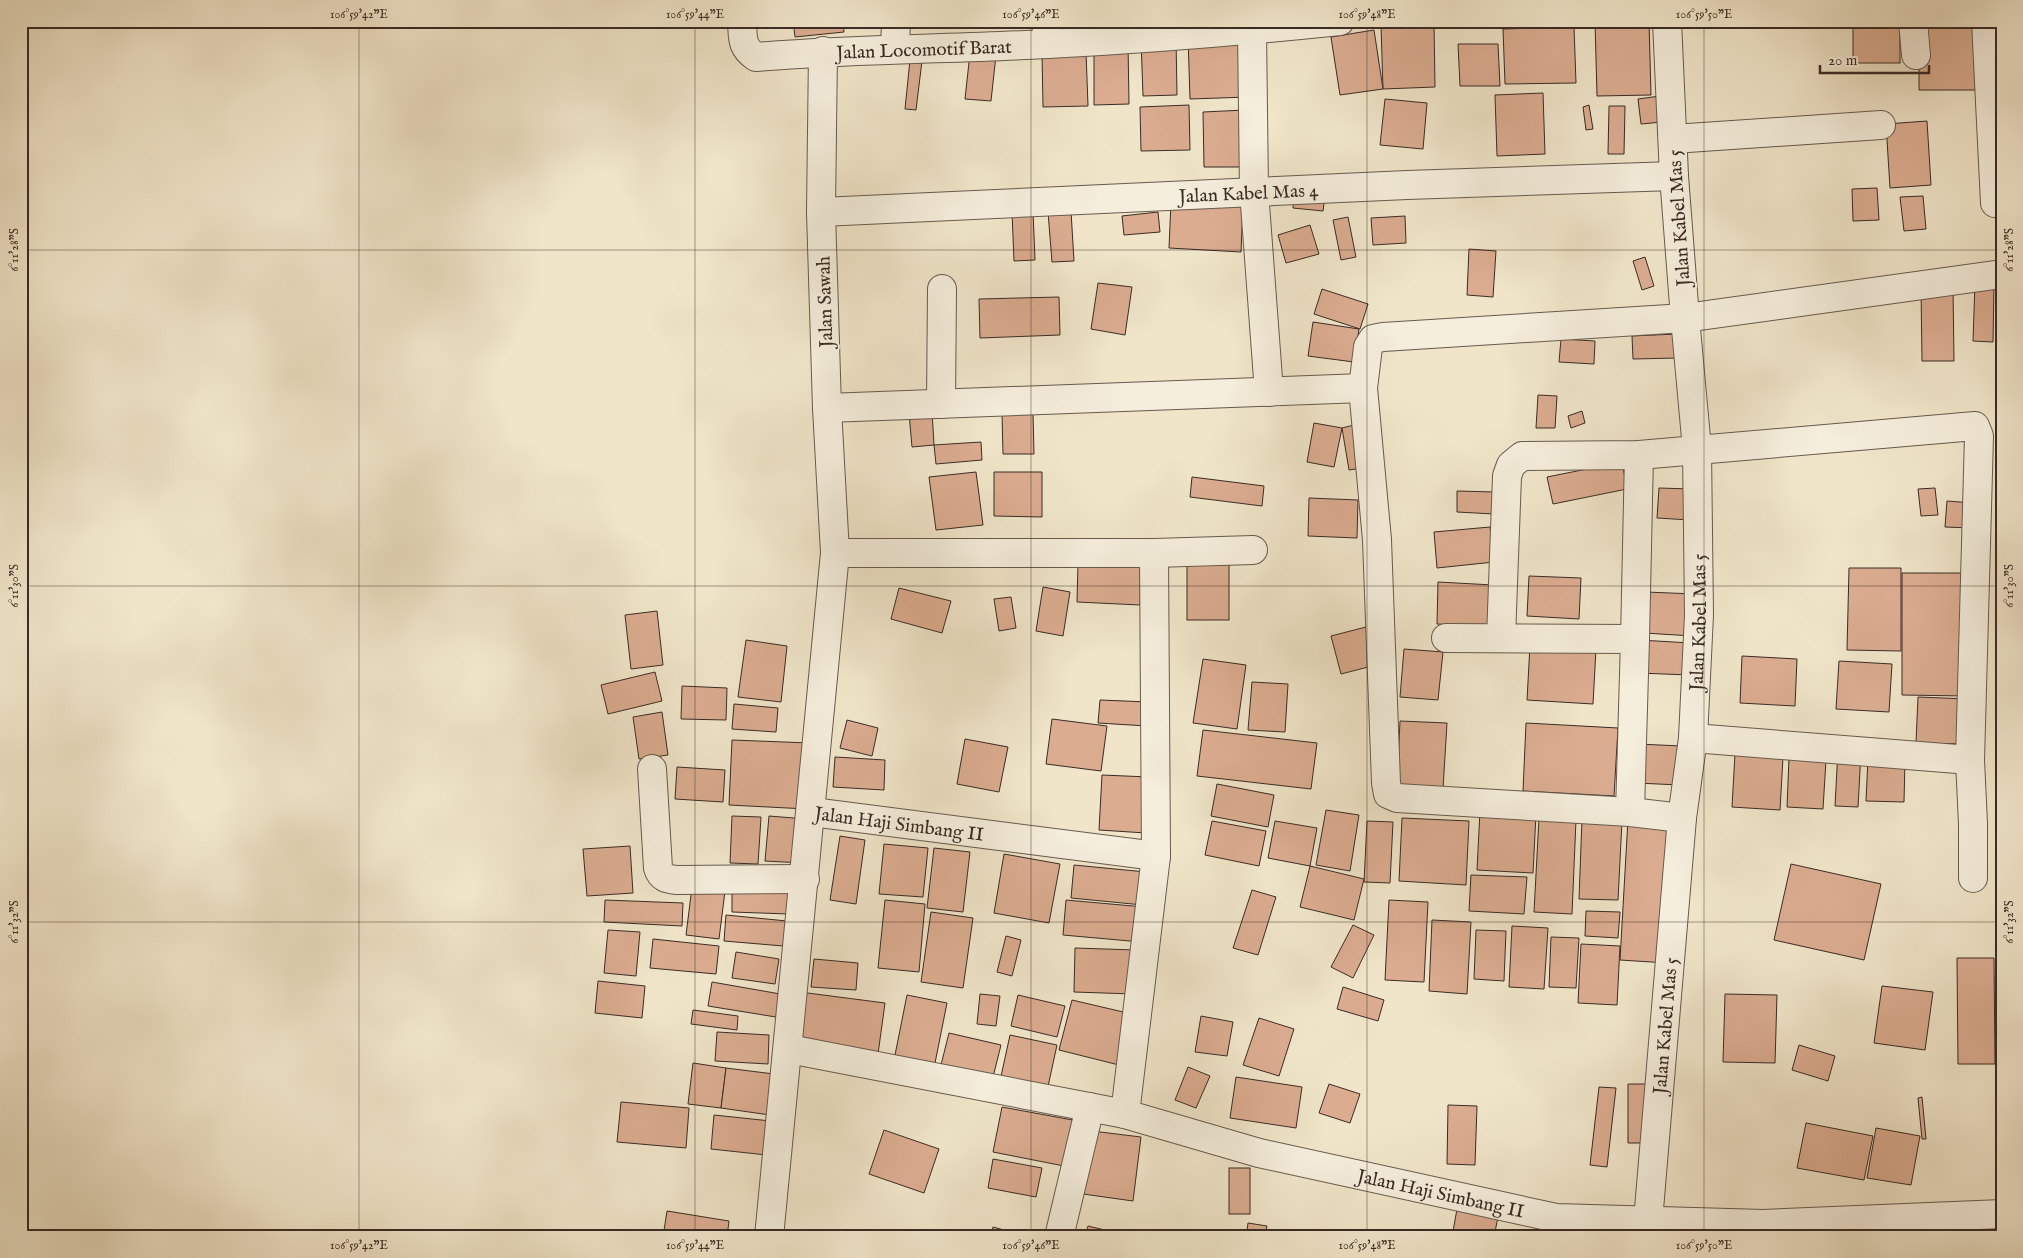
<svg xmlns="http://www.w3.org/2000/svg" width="2023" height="1258" font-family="'IM FELL English',serif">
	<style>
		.building { fill: #dbac90; stroke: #392b25 }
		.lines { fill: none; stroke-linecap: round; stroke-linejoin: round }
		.minor-casing { stroke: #675a4e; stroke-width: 30 }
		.minor { stroke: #f5eedc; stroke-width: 28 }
		.ticks { fill: none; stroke: #392b25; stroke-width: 1; stroke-opacity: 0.45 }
		.labels { text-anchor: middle; stroke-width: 4; stroke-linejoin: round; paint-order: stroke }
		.street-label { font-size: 19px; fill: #392b25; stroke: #f5eedc }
		.neatline { fill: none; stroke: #392b25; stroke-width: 2 }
		.ticks-label { font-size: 12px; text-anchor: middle; fill: #392b25 }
	</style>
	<rect width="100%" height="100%" fill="#f0e5c9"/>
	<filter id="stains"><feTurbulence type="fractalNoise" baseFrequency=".004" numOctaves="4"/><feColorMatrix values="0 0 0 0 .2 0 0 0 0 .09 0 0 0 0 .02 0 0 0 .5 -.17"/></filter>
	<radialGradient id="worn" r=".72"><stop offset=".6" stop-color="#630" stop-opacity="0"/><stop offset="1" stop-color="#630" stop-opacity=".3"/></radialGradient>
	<g class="building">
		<path d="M793,21h50l1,11 -49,5z"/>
		<path d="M1595,21h54l2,74 -54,1z"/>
		<rect x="1853" y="21" width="47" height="42"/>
		<path d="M1919,21h62l1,69h-63z"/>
		<path d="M1434,24l1,63 -52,2 -2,-64z"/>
		<path d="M1574,27l2,56 -71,1 -2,-55z"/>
		<path d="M1374,30l9,59 -43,6 -9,-58z"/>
		<path d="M1247,35l1,62 -58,2 -2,-62z"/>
		<path d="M1176,38l1,57 -34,1 -2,-57z"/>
		<path d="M1094,44h34l1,60 -35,1z"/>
		<path d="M1458,44h40l2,42h-40z"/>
		<path d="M1086,52l2,54 -45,1 -1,-54z"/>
		<path d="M970,53l26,2 -5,46 -26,-2z"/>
		<path d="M910,60l12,1 -6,49 -11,-1z"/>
		<path d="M1543,93l2,61 -48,2 -2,-61z"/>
		<path d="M1660,96l2,26 -21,2 -3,-25z"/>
		<path d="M1385,99l42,4 -4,46 -43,-4z"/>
		<path d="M1189,105l1,45 -49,1 -1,-44z"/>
		<path d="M1589,105l4,24 -7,1 -3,-23z"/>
		<path d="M1609,106h16l-1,48h-16z"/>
		<path d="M1245,110l2,57h-43l-1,-55z"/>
		<path d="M1927,121l4,64 -41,3 -4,-64z"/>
		<path d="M1877,188l2,32 -26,1 -1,-32z"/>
		<path d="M1294,193l31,3 -2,15 -30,-3z"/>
		<path d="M1923,196l3,33 -22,2 -4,-34z"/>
		<path d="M1171,202l72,4 -2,46 -72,-4z"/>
		<path d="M1033,211l2,49 -21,1 -2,-49z"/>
		<path d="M1071,211l3,50 -22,1 -4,-50z"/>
		<path d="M1158,212l2,20 -36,3 -2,-19z"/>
		<path d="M1405,216l1,27 -33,2 -2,-27z"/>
		<path d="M1348,217l8,40 -15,3 -8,-40z"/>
		<path d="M1310,225l9,29 -33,9 -8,-28z"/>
		<path d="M1469,249l27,2 -3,46 -26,-2z"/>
		<path d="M1645,257l9,29 -12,4 -9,-29z"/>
		<path d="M1098,283l34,4 -7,48 -34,-6z"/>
		<path d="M1975,283l19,1 -1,58 -20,-1z"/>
		<path d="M1953,288l1,73h-32l-1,-72z"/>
		<path d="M1322,289l46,15 -8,25 -46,-15z"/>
		<path d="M1059,297l1,38 -80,3 -1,-39z"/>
		<path d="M1313,322l46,7 -5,33 -46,-6z"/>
		<path d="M1677,334l1,24 -45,1 -1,-23z"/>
		<path d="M1561,339l34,2 -1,23 -35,-2z"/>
		<path d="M1538,395l19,1 -2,32h-19z"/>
		<path d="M932,411l2,34 -22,2 -3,-34z"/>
		<path d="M1582,411l3,12 -14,5 -3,-12z"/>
		<path d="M1002,413h31l1,41h-31z"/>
		<path d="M1314,423l28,5 -8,39 -27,-5z"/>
		<path d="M1354,425l8,43 -13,2 -7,-42z"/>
		<path d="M981,442l1,18 -46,4 -2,-19z"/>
		<path d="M1622,462l5,27 -74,15 -6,-27z"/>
		<path d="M976,472l7,53 -47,5 -7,-53z"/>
		<path d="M994,472h48v45l-48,-1z"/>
		<path d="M1192,477l72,9 -2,20 -72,-9z"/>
		<path d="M1659,488l32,1 -1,31 -33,-2z"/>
		<path d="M1935,488l3,27 -17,1 -3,-27z"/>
		<path d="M1457,491l38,1 -1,22 -37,-2z"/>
		<path d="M1309,498l49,2 -1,38 -49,-2z"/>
		<path d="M1947,501l26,2 -2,25 -26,-1z"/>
		<path d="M1490,527l4,35 -57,6 -3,-36z"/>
		<rect x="1187" y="552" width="42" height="68"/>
		<path d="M1078,563l64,3 -2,39 -63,-3z"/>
		<path d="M1849,568h52v83l-54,-1z"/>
		<path d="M1902,573h65l-1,123 -64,-1z"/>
		<path d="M1529,576l52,2 -2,41 -52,-3z"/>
		<path d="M1438,582l55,3 -3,42 -53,-3z"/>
		<path d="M1043,587l27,5 -7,44 -27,-5z"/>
		<path d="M899,588l52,13 -9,32 -51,-14z"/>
		<path d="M1646,592l49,2 -2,42 -49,-3z"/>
		<path d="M1011,597l5,31 -17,3 -5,-32z"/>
		<path d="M657,611l6,54 -32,4 -6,-54z"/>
		<path d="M1366,627l10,38 -35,9 -10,-38z"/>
		<path d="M746,640l41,6 -6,56 -43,-5z"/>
		<path d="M1639,640l52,3 -1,32 -52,-2z"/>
		<path d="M1530,645l66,3 -3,56 -66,-4z"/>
		<path d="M1404,649l39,3 -5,48 -38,-3z"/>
		<path d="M1742,656l55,3 -2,47 -55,-3z"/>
		<path d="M1203,659l43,6 -9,64 -44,-6z"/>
		<path d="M1839,661l53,3 -3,48 -53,-3z"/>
		<path d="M655,672l7,29 -54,13 -7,-29z"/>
		<path d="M1252,682l36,2 -3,48 -37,-2z"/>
		<path d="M682,686l45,2 -1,32 -45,-1z"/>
		<path d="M1918,697l50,2 -2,45 -50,-1z"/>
		<path d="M1100,700l49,2 -2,24 -49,-3z"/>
		<path d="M734,704l44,4 -2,24 -44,-3z"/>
		<path d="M662,712l6,43 -29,4 -6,-42z"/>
		<path d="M1052,719l55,7 -6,45 -55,-7z"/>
		<path d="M847,720l31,8 -6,28 -32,-8z"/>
		<path d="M1400,721l47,2 -4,66 -46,-2z"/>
		<path d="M1526,723l92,5 -4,68 -91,-5z"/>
		<path d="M1203,730l114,13 -6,46 -114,-13z"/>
		<path d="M965,739l43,8 -9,45 -42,-8z"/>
		<path d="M732,740l78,3 -3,66 -78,-4z"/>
		<path d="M1637,744l45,2 -2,39 -44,-2z"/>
		<path d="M1838,750l23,2 -3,55 -23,-1z"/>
		<path d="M1735,754l48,3 -3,53 -48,-3z"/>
		<path d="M835,757l50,3 -1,30 -51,-3z"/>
		<path d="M1789,758l37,2 -3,49 -36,-2z"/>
		<path d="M1868,758l37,2 -1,42 -38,-1z"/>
		<path d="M677,767l48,3 -2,32 -48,-3z"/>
		<path d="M1102,775l47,2 -3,56 -47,-3z"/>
		<path d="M1217,784l57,11 -6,32 -57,-11z"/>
		<path d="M1326,810l33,5 -9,56 -34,-6z"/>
		<path d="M1480,811l56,3 -3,59 -56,-3z"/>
		<path d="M732,816l29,1 -3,47 -28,-1z"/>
		<path d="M769,816l37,3 -3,44 -38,-2z"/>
		<path d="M1402,818l67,3 -3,64 -67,-4z"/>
		<path d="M1539,818l37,2 -4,94 -38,-2z"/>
		<path d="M1582,819l40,2 -4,79 -39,-1z"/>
		<path d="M1628,819l48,3 -9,141 -47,-3z"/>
		<path d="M1212,821l54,10 -7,35 -54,-11z"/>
		<path d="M1275,821l42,7 -7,38 -42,-8z"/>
		<path d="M1367,821l26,1 -3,61 -26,-1z"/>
		<path d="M840,836l25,4 -9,64 -26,-4z"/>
		<path d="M884,844l44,4 -5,49 -44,-3z"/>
		<path d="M630,846l3,47 -46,3 -4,-47z"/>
		<path d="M934,848l36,4 -7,60 -36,-4z"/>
		<path d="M1004,854l56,10 -11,59 -55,-10z"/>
		<path d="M1791,864l90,20 -17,76 -90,-20z"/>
		<path d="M1074,865l72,7 -3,33 -72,-7z"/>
		<path d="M1310,866l54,13 -10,41 -54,-13z"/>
		<path d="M1471,875l56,2 -3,37 -55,-3z"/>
		<path d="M732,882l57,1v31l-57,-2z"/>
		<path d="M692,887l33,4 -6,48 -33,-4z"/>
		<path d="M1252,890l24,7 -18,58 -25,-7z"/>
		<path d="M605,900l78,3 -1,23 -78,-4z"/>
		<path d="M885,900l40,4 -6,68 -41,-4z"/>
		<path d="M1066,900l78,7 -3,35 -78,-7z"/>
		<path d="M1389,900l39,2 -4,80 -39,-2z"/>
		<path d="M1586,911l34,1 -2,26 -33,-2z"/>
		<path d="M931,912l42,6 -10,70 -42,-6z"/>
		<path d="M726,915l71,7 -2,25 -71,-6z"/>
		<path d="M1432,920l39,2 -4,72 -38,-3z"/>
		<path d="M1353,925l21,10 -21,43 -22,-11z"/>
		<path d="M1512,926l36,2 -4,61 -35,-2z"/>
		<path d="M608,930l32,2 -4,44 -32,-3z"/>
		<path d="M1476,930l30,1 -2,50 -30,-2z"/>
		<path d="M1006,936l15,4 -9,36 -15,-4z"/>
		<path d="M1551,937l28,1 -3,50 -27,-1z"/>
		<path d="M653,939l66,7 -3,28 -66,-6z"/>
		<path d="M1581,944l39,2 -3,59 -39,-2z"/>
		<path d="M1075,948l60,2 -1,44 -60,-2z"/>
		<path d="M736,952l43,7 -4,25 -43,-6z"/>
		<path d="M1957,958h37l1,106h-37z"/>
		<path d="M814,959l44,4 -2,27 -45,-3z"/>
		<path d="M598,981l47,5 -3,32 -47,-5z"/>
		<path d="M712,982l74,13 -4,23 -74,-12z"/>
		<path d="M1882,986l51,6 -8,58 -51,-7z"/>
		<path d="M1343,987l41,13 -6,21 -41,-12z"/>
		<path d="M800,992l85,11 -7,51 -84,-11z"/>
		<path d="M980,994l20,2 -4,30 -19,-2z"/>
		<path d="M1725,994l52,1 -2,68 -52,-1z"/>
		<path d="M907,995l40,8 -14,70 -40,-8z"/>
		<path d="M1018,995l47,11 -8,31 -46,-11z"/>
		<path d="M1072,1000l64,15 -13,51 -64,-16z"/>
		<path d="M693,1010l45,6 -1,14 -46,-6z"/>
		<path d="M1201,1016l32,6 -6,34 -32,-4z"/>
		<path d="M1259,1018l35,11 -15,47 -36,-11z"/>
		<path d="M717,1032l52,3 -1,29 -53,-3z"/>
		<path d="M949,1033l52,12 -10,40 -52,-12z"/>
		<path d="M1010,1035l47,10 -10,46 -47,-10z"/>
		<path d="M1799,1045l36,11 -7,25 -36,-11z"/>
		<path d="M693,1063l33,5 -5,40 -33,-4z"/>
		<path d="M1188,1067l22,9 -14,32 -21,-8z"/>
		<path d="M726,1068l56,7 -5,41 -56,-8z"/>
		<path d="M1236,1077l66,10 -6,41 -66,-10z"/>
		<path d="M1329,1084l31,10 -10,29 -31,-10z"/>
		<path d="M1628,1084h21l-1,59h-20z"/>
		<path d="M1599,1087l17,1 -9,79 -17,-2z"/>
		<path d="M1922,1097l4,42h-4l-4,-41z"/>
		<path d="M621,1102l68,6 -3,40 -69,-6z"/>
		<path d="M1448,1105l29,1 -2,59 -28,-1z"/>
		<path d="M1002,1107l76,14 -9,46 -76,-15z"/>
		<path d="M714,1115l66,7 -4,34 -65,-7z"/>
		<path d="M1806,1123l67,13 -9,44 -67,-12z"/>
		<path d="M1876,1128l44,8 -9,49 -44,-7z"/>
		<path d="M884,1130l55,19 -15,44 -55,-19z"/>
		<path d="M1092,1131l49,6 -8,64 -50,-7z"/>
		<path d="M993,1159l49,9 -6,29 -48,-9z"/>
		<rect x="1229" y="1168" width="21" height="46"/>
		<path d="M1457,1209l41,8 -4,20h-42z"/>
		<path d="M667,1211l62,10 -2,16h-64z"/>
		<path d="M1248,1223l19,3 -2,11h-19z"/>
		<path d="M1088,1226l38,9 -1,2h-40z"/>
		<path d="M993,1227l36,10h-39z"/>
		<path d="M1938,1227l42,10h-45z"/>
	</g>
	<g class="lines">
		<g class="minor-casing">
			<g id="minor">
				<path id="s1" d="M742,21c1,17 -1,26 14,36 97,-8 195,-8 292,-13 98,-5 195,-13 292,-23"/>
				<path d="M1046,21l2,23"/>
				<path d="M1913,21l3,34"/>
				<path d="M1986,21l9,182"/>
				<path d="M1252,30l2,161 15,201"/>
				<path d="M895,49l1,-28"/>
				<path d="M1673,139l208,-14"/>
				<path id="s2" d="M821,212l586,-27 267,-9"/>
				<path d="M1363,388l14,152 9,243 2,11 9,4 233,14 52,6"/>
				<path d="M941,404l1,-115"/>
				<path d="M827,408l536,-20 5,-41 5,-8 10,-2 302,-19 317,-44"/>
				<path d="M835,553h319l2,303 -31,258"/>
				<path d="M1154,553l99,-3"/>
				<path d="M1446,638l189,1 -5,173"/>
				<path d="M1501,638l6,-162 4,-11 11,-9 117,-1 336,-29 4,10 -9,324 3,64v54"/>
				<path d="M1635,639l4,-184"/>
				<path d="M1693,738l277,22"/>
				<path d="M652,769l6,99c3,10 9,11 19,12l128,-1"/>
				<path id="s3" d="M812,812l344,44"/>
				<path id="s4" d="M789,1049l336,65 134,39 297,65 207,6 239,-10"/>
				<path id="s5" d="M1648,1221l34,-403 11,-80 6,-123 -2,-166 -12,-131 -11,-142 -7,-155"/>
				<path d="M769,1237l66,-684 -8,-145 -6,-196 2,-161"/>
				<path d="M1059,1237l31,-130"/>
			</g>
		</g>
		<use href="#minor" class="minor"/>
	</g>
	<path class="ticks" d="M23,21v1216M359,21v1216M695,21v1216M1031,21v1216M1367,21v1216M1704,21v1216M21,250h1981M21,586h1981M21,922h1981"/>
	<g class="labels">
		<g class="street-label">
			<text dy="7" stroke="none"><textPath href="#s1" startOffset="209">Jalan Locomotif Barat</textPath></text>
			<text dy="7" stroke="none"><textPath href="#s2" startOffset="428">Jalan Kabel Mas 4</textPath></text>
			<text transform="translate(1678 218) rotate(-94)" y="7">Jalan Kabel Mas 5</text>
			<text transform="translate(824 302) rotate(-92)" y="7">Jalan Sawah</text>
			<text dy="7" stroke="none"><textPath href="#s5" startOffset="601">Jalan Kabel Mas 5</textPath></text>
			<text dy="7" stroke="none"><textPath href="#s3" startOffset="88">Jalan Haji Simbang II</textPath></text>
			<text dy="7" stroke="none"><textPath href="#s5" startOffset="196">Jalan Kabel Mas 5</textPath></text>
			<text dy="7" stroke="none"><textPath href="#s4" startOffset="668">Jalan Haji Simbang II</textPath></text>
		</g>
	</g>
	<rect width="2023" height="1258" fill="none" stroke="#f0e5c9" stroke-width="55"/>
	<path d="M1820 65v8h109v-8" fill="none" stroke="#392b25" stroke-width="2.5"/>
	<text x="1828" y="65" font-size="15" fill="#392b25" stroke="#f5eedc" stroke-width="4" paint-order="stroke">20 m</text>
	<rect x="28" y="28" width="1968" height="1202" class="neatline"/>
	<g class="ticks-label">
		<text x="359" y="18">106°59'42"E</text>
		<text x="695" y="18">106°59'44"E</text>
		<text x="1031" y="18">106°59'46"E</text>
		<text x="1367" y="18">106°59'48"E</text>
		<text x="1704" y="18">106°59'50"E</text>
		<text transform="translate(14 250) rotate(-90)" y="4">6°11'28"S</text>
		<text transform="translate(2009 250) rotate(-90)" y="4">6°11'28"S</text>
		<text transform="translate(14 586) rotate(-90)" y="4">6°11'30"S</text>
		<text transform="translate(2009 586) rotate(-90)" y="4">6°11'30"S</text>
		<text transform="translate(14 922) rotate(-90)" y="4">6°11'32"S</text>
		<text transform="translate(2009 922) rotate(-90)" y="4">6°11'32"S</text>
		<text x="359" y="1249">106°59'42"E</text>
		<text x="695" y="1249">106°59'44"E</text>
		<text x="1031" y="1249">106°59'46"E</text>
		<text x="1367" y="1249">106°59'48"E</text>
		<text x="1704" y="1249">106°59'50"E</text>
	</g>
	<rect width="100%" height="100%" filter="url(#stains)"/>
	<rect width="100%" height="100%" fill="url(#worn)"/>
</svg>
